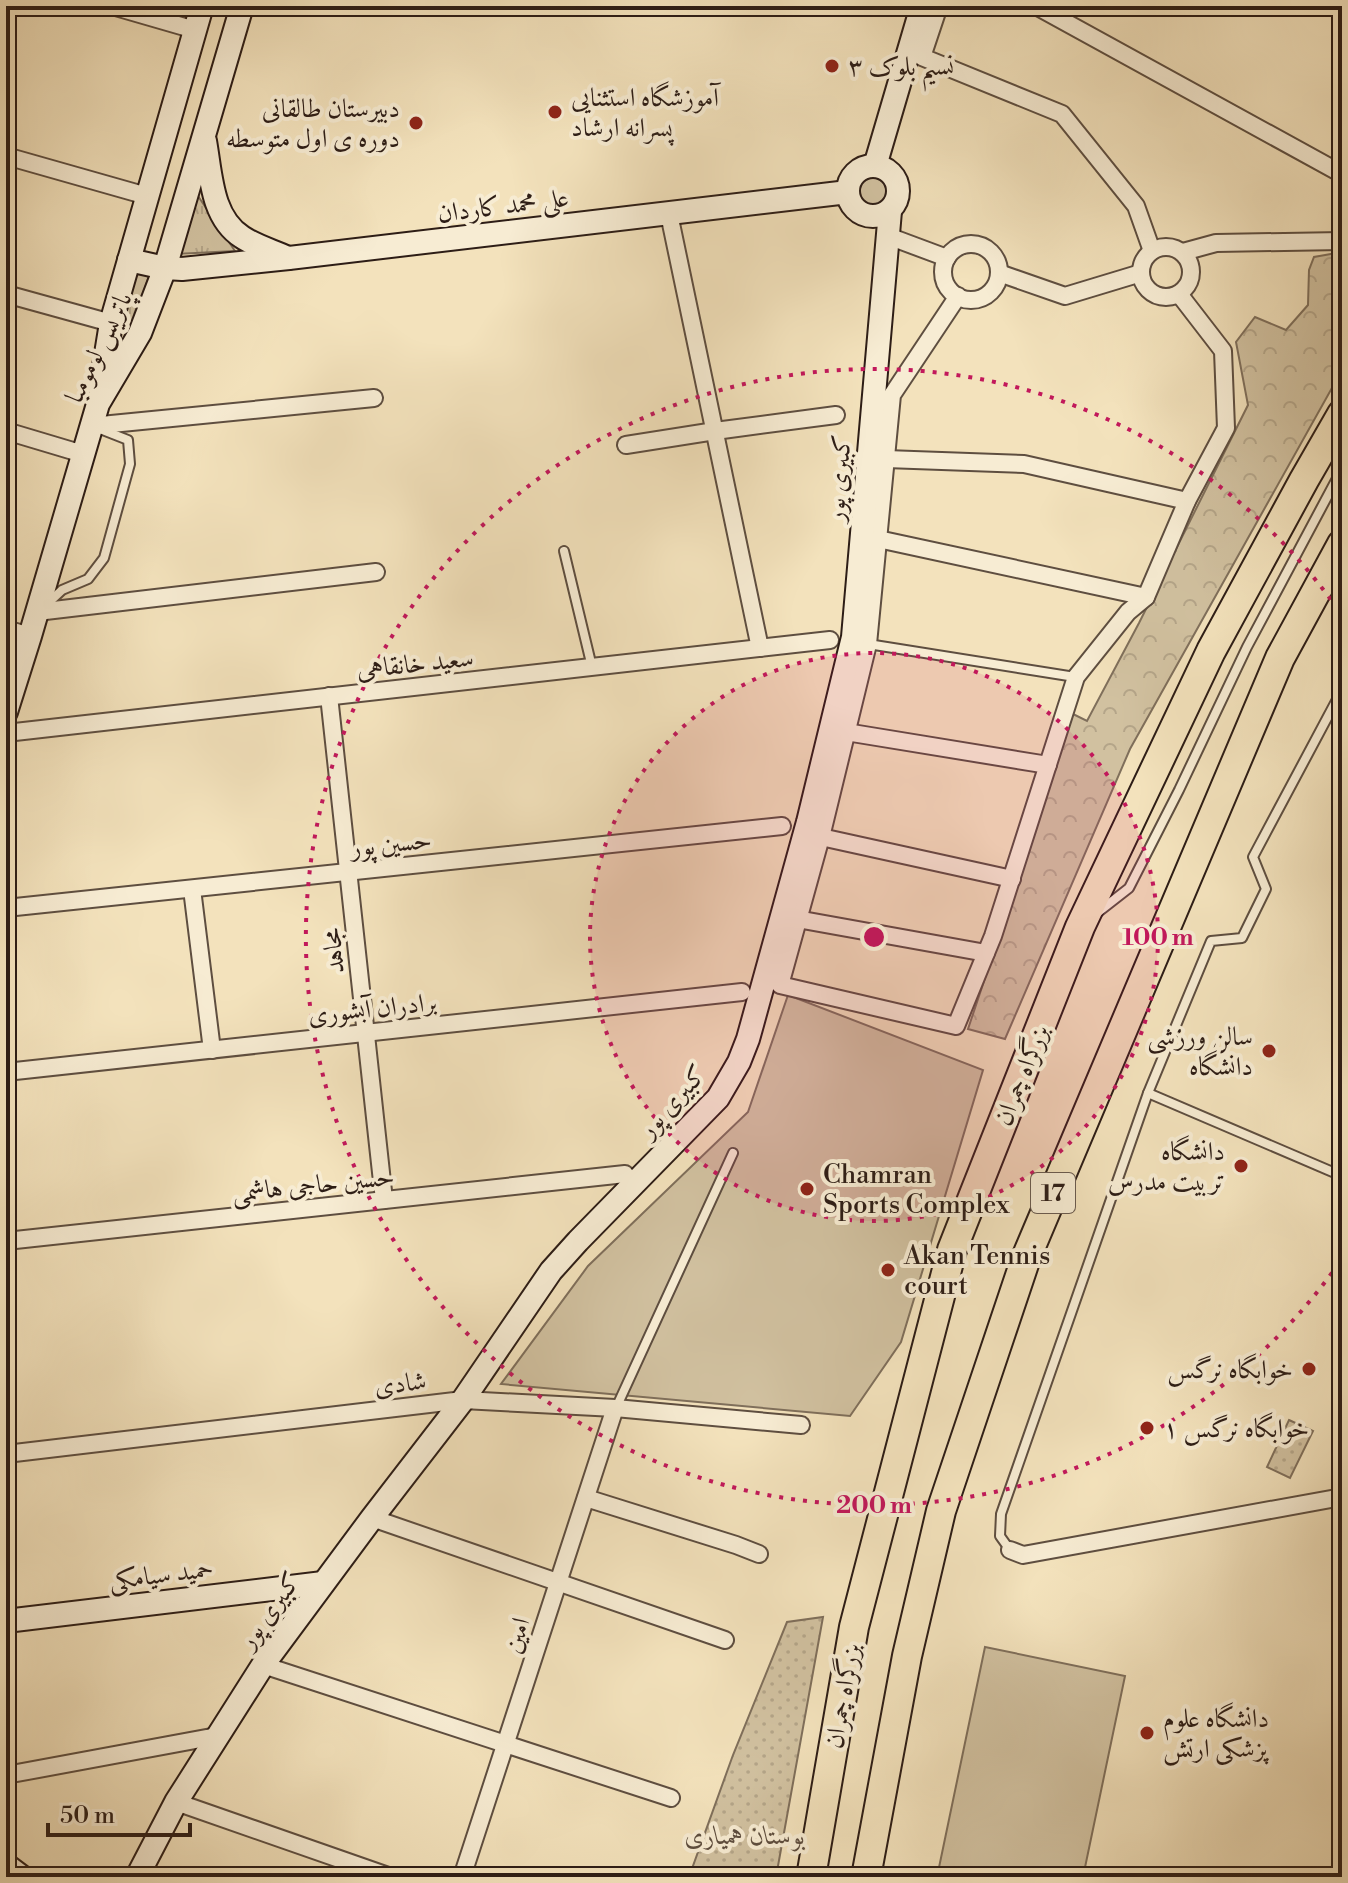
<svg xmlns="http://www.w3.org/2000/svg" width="1348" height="1883" font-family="'Libre Bodoni',Amiri,serif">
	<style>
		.grass { fill: url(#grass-tufts); stroke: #7f6f5b; stroke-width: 2 }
		.forest { fill: url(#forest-crowns); stroke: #7f6f5b; stroke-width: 2 }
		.park { fill: url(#park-dots); stroke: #7f6f5b; stroke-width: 2 }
		.garden { fill: #d1c1a0; stroke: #7f6f5b; stroke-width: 2 }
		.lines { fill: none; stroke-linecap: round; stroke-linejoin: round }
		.lane-casing { stroke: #5e4e40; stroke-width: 12 }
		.street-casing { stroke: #5e4e40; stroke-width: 20 }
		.secondary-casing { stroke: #2d1d16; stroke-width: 26 }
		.highway-casing { stroke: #2d1d16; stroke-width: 32 }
		.lane { stroke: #f7ecd3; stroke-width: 8 }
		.street { stroke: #f7ecd3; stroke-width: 16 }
		.secondary { stroke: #f7ecd3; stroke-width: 22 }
		.highway { stroke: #f3e2bc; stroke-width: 28 }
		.ring { fill: none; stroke: #c2185b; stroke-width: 4; stroke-dasharray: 4 8 }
		.poi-dot { fill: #8f2418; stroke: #f7ecd3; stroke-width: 3 }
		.labels { text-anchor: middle; stroke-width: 8; stroke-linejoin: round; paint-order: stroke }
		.shield { fill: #f7ecd3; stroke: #6a5b4f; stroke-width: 2 }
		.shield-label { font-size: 24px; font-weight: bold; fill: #2d1d16 }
		.poi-label { font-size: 26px; fill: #2d1d16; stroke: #f7ecd3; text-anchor: start }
		.street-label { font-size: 26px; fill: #2d1d16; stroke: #f7ecd3 }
		.park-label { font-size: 26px; font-style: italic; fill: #5e4e3f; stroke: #f7ecd3 }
		.centre { fill: #c2185b; stroke: #f7ecd3; stroke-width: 4 }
		.ring-label { font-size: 24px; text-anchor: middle; font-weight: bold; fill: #c2185b; stroke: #f7ecd3; stroke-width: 8; stroke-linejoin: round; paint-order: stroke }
	</style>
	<defs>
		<pattern id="grass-tufts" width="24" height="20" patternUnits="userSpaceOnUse" patternTransform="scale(2)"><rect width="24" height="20" fill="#d1c1a0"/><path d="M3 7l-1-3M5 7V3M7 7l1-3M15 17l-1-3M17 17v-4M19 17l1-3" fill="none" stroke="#b4a589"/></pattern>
		<pattern id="forest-crowns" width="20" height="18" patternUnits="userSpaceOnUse" patternTransform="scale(2)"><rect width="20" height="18" fill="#d1c1a0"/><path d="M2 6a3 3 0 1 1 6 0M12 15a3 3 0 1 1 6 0" fill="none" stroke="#b4a589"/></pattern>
		<pattern id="park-dots" width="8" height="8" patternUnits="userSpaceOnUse" patternTransform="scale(2)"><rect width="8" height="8" fill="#d1c1a0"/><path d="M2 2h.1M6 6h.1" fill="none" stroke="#b4a589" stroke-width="1.8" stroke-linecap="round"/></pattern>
	</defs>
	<rect width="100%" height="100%" fill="#f3e2bc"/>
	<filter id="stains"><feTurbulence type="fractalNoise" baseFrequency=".0025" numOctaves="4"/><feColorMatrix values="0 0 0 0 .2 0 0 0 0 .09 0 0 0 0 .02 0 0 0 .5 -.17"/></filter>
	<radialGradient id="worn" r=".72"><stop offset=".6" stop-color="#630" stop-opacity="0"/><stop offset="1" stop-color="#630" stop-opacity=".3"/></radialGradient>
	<g class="grass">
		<circle cx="874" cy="190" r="17"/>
		<path d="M196,193l39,58 -59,3z"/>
		<path d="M133,271l16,5 -28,80 -12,-4z"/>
	</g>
	<path class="forest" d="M1342,252v118l-212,379 -125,290 -37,-10 105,-315 14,7 52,-98 109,-218 -12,-63 19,-25 31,13 22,-25 1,-35 5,-13z"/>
	<g class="park">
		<path d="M1289,1420l24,11 -23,47 -23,-11z"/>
		<path d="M823,1617l-47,260h-87l44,-122 54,-133z"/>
	</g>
	<g class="garden">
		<path d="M788,995l195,75 -82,272 -51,74 -349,-32 87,-118 160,-154z"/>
		<path d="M985,1647l140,29 -42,201h-146z"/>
	</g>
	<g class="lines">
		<g class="lane-casing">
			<g id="lane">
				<path d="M564,551l28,116"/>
				<path d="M47,604l15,-14 26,-11 16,-21 26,-94 -2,-24 -28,-11"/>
				<path d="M868,644l207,33"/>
				<path d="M1097,913l32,-25 50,-98 68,-143 95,-178"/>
				<path d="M1148,1093l194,83"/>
				<path d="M616,1408l117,-255"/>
				<path d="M1010,1550l-10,-14 1,-22 147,-421 63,-152 31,-3 24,-49 -13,-32 89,-167"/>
			</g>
		</g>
		<g class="street-casing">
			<g id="street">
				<path d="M112,6l83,24"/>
				<path d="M939,6l-17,51 140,57 74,92 16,45"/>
				<path d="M1036,6l306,168"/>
				<path d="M6,156l141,40"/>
				<path d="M669,214l91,434"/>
				<path d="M888,236l59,22"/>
				<circle cx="971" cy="272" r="28"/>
				<circle cx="1166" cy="272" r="25"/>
				<path d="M1183,252l33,-9 126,-2"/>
				<path d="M999,273l66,23 76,-23"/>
				<path d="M6,294l105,29"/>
				<path d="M958,296l-66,99 -24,249 -47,193 -41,148 176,41 37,-90 83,-259 52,-65 18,-15 41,-96 39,-73 -3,-77 -44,-57"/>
				<path d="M91,426l283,-28"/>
				<path d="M6,431l77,23"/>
				<path d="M626,445l89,-14 121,-16"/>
				<path d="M886,459l138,5 163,37"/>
				<path d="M878,539l268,58"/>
				<path d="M37,612l339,-40"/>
				<path d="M6,629l24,7"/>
				<path d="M329,696l55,504"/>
				<path d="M846,732l202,33"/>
				<path d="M6,733l824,-93"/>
				<path d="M821,837l191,42"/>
				<path d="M192,889l20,161"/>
				<path d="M6,908l776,-82"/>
				<path d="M797,919l189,34"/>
				<path d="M6,1072l736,-80"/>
				<path d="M6,1241l619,-67"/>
				<path d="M6,1454l457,-54 152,8 186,17"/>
				<path d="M586,1498l150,47 23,9"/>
				<path d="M372,1518l353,122"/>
				<path d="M1010,1550l13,5 319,-58"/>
				<path d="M263,1665l408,133"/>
				<path d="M6,1775l211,-39"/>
				<path d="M176,1802l215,75"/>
				<path d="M462,1877l153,-469"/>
			</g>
		</g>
		<g class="secondary-casing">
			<g id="secondary">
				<path d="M205,141c6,33 6,76 37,96 13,9 31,14 46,21"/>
				<circle cx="873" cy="191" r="25"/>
				<path d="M875,166l47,-160"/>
				<path d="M129,260l36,8 17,1 107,-11 559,-66"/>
				<path d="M100,391l11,-68 91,-317"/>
				<path d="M6,712l24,-76 68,-232 42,-71 25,-65 77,-262"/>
				<path d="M6,1621l317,-38"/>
				<path d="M6,1865l16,12"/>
				<path d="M137,1877l39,-75 87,-137 109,-147 91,-118 88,-129 27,-30 140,-143 21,-36 9,-23 60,-217 45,-185 37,-426"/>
			</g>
		</g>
		<g class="highway-casing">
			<g id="highway">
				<path d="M811,1877l43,-250 98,-377 128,-323 131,-276 93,-171 38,-66"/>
				<path d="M866,1877l41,-221 34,-145 85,-253 254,-600 62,-114"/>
			</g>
		</g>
		<use href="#lane" class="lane"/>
		<use href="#street" class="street"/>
		<use href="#secondary" class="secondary"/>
		<use href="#highway" class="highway"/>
	</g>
	<circle cx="874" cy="937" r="284" fill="#c2185b" fill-opacity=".12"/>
	<g class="ring">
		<circle cx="874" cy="937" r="284"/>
		<path d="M1339 1263A568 568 0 1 1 1339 611"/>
	</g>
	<g class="poi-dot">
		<circle cx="832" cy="66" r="8"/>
		<circle cx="555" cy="112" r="8"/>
		<circle cx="416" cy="123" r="8"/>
		<circle cx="1269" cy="1051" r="8"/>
		<circle cx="1241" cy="1166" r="8"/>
		<circle cx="807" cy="1189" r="8"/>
		<circle cx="888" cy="1270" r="8"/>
		<circle cx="1309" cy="1369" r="8"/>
		<circle cx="1147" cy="1428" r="8"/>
		<circle cx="1147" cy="1733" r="8"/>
	</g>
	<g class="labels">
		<rect class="shield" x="1031" y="1173" width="44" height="40" rx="6"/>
		<g class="shield-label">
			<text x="1053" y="1201">17</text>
		</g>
		<g class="poi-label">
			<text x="848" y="75">نسیم بلوک ۳</text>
			<text x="571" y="106">آموزشگاه استثنایی<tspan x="571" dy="30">پسرانه ارشاد</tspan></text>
			<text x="400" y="117" text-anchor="end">دبیرستان طالقانی<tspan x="400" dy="30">دوره ی اول متوسطه</tspan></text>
			<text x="1253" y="1045" text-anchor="end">سالن ورزشی<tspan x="1253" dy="30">دانشگاه</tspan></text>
			<text x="1225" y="1160" text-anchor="end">دانشگاه<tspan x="1225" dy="30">تربیت مدرس</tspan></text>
			<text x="823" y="1183">Chamran<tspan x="823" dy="30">Sports Complex</tspan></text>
			<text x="904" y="1264">Akan Tennis<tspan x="904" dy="30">court</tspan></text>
			<text x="1293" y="1378" text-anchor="end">خوابگاه نرگس</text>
			<text x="1163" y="1437">خوابگاه نرگس ۱</text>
			<text x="1163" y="1727">دانشگاه علوم<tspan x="1163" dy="30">پزشکی ارتش</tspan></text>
		</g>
		<g class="street-label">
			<text transform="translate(503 205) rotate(-7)" y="9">علی محمد کاردان</text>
			<text transform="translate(98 347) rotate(-64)" y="9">پاتریس لومومبا</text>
			<text transform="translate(838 478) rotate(-85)" y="9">کبیری پور</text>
			<text transform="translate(415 663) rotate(-6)" y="9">سعید خانقاهی</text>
			<text transform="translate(391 843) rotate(-6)" y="9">حسین پور</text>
			<text transform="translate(333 951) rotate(-96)" y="9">مجاهد</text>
			<text transform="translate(372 1008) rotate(-6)" y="9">برادران آبشوری</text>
			<text transform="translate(1021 1075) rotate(-68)" y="9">بزرگراه چمران</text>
			<text transform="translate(672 1101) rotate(-48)" y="9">کبیری پور</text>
			<text transform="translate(313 1184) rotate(-6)" y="9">حسین حاجی هاشمی</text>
			<text transform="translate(400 1383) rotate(-7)" y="9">شادی</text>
			<text transform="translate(161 1574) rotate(-7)" y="9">حمید سیامکی</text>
			<text transform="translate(269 1610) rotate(-54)" y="9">کبیری پور</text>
			<text transform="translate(516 1635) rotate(-72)" y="9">امین</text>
			<text transform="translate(842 1696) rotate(-80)" y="9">بزرگراه چمران</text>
		</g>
		<g class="park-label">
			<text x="745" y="1844">بوستان همیاری</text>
		</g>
	</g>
	<circle cx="874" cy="937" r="12" class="centre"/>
	<g class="ring-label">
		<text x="1158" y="945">100 m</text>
		<text x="874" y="1513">200 m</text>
	</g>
	<rect width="1348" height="1883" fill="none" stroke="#f3e2bc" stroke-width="32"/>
	<rect x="8" y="8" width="1332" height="1867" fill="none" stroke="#2d1d16" stroke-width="4"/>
	<rect x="16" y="16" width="1316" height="1851" fill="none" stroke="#2d1d16" stroke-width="2"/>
	<path d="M48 1823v12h142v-12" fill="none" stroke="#2d1d16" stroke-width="4"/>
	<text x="60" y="1823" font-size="24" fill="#2d1d16" stroke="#f7ecd3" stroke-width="6" paint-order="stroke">50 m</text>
	<rect width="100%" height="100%" filter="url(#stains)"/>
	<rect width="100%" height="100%" fill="url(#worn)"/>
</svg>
